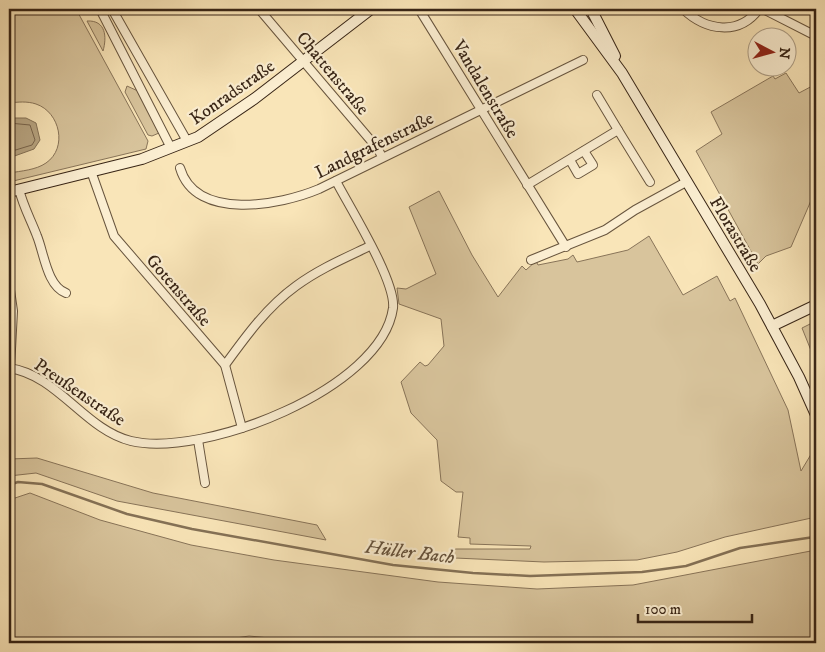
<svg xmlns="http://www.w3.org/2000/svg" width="825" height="652" font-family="'IM FELL DW Pica',serif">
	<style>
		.green { fill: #d8c49c; stroke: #887459 }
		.water { fill: #b7a481; stroke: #847156 }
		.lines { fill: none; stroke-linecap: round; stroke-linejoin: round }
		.shore { stroke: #78644c; stroke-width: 1 }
		.stream { stroke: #847156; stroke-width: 2.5 }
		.street-casing { stroke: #68553e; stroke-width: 10 }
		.secondary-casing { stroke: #382516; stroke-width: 12 }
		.street { stroke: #fbeed1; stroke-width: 8 }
		.secondary { stroke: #fbeed1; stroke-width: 10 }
		.labels { text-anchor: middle; stroke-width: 4.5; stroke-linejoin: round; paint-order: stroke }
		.street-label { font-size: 18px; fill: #382516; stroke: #fbeed1 }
		.water-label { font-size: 19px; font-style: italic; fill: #64513b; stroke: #fbeed1 }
	</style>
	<rect width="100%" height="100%" fill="#f9e5b8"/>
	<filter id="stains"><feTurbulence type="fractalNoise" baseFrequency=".004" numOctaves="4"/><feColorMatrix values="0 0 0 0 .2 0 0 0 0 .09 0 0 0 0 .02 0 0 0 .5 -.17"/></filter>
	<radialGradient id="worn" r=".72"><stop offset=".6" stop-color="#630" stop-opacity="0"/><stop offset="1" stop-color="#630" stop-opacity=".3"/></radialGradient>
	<g class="green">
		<path d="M9,9h67l72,132 -2,8 -137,33v-9c12,-2 27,-3 37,-10 22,-15 14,-51 -10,-59 -9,-3 -18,-2 -27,-1z"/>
		<path d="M87,21c19,-1 20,16 16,30z"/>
		<path d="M786,73l13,20 17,-9v105l-25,58 -25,9 -8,8 -62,-113 26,-17 -11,-22 62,-36 2,3z"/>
		<path d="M127,86l11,5 21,42 -7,3 -4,-1 -23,-43z"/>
		<path d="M439,191l33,64 26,42 24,-31 4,4 10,-9 2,4 30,-6 5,-4 4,7 51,-12 21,-14 34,59 34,-19 13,25 5,-3 53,112 13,61 12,-20 3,16v50l-91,20 -48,15 -40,8 -93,2 -89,-4 -5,-7 6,-2h74l1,-3 -61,-2v-6l-12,-1 5,-45h-7l-15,-11 -4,-41 -26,-27 -10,-31 19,-20 5,4 3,-1 16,-19 -3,-27 -42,-15 -2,-16 9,1 30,-15 -27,-67z"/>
		<path d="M816,321v42l-14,-35z"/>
		<path d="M37,458l116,35 164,32 9,15 -209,-39 -81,-28 -27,3v-17z"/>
		<path d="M30,493l70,27 91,25 83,15 164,22 99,7 96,-4 183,-35v93h-495l-72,-7 -46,7h-194v-143z"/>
		<path d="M259,639l28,4h-67z"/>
	</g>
	<path class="water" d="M9,118h17l10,5 4,17 -6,9 -25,9z"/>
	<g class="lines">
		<path class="shore" d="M9,123l21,2 5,15 -3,5 -23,7"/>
		<path class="stream" d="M9,485l9,-3 24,2 85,30 65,15 201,36 80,8 57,3 112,-4 44,-6 54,-18 74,-11"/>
		<g class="street-casing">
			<g id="street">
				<path d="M100,9l71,139"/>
				<path d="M112,9l75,132"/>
				<path d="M259,9l119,140 4,8"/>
				<path d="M419,9l147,238"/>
				<path d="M683,9c23,22 56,27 76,0"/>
				<path d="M763,9l53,27"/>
				<path d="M597,95l21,35"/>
				<path d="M570,160l8,14 15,-9 -9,-14"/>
				<path d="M180,168c16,54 101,37 139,21l264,-129"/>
				<path d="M91,171l23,65 111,129 17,63"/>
				<path d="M527,185l91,-55 32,52"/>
				<path d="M19,189c4,17 12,31 18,47 7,17 10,50 29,57"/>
				<path d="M531,260l74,-30 30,-20 51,-28"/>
				<path d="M9,283l4,28 -3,57"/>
				<path d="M225,365c21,-29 42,-58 71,-79 23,-17 49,-28 74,-40"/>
				<path d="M9,368c49,7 76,62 122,73 72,17 251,-52 262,-133 3,-27 -43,-100 -57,-127"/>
				<path d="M198,440l7,43"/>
			</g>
		</g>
		<g class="secondary-casing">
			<g id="secondary">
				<path d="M575,9l47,64 138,231 39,73 17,38"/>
				<path d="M591,9l24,47"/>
				<path d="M9,192l133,-33 56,-22 56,-38 117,-90"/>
				<path d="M772,326l44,-21"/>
			</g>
		</g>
		<use href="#street" class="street"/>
		<use href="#secondary" class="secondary"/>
	</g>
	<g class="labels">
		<g class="street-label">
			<text transform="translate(333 73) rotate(50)" y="6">Chattenstraße</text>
			<text transform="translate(486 89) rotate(59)" y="6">Vandalenstraße</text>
			<text transform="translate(232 92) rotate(-35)" y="6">Konradstraße</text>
			<text transform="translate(374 145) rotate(-26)" y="6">Landgrafenstraße</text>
			<text transform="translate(736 234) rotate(59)" y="6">Florastraße</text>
			<text transform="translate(179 290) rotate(49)" y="6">Gotenstraße</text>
			<text transform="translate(80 392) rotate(34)" y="6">Preußenstraße</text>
		</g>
		<g class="water-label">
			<text transform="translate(410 551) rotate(7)" y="7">Hüller Bach</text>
		</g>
	</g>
	<rect width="825" height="652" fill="none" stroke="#f9e5b8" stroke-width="30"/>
	<rect x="10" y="10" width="805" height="632" fill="none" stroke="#382516" stroke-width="2.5"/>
	<rect x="15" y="15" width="795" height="622" fill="none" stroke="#382516"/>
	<g transform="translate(772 52) rotate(96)"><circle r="24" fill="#fbeed1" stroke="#ad9e86"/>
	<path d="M0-4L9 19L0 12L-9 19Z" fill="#8f2418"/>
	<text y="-8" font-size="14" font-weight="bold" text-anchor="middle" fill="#382516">N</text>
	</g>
	<path d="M638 614v8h114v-8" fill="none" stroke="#382516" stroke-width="2.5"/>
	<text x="645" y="614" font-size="15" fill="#382516" stroke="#fbeed1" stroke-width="4" paint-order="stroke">100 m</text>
	<rect width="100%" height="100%" filter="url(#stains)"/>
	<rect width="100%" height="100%" fill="url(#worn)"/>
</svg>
